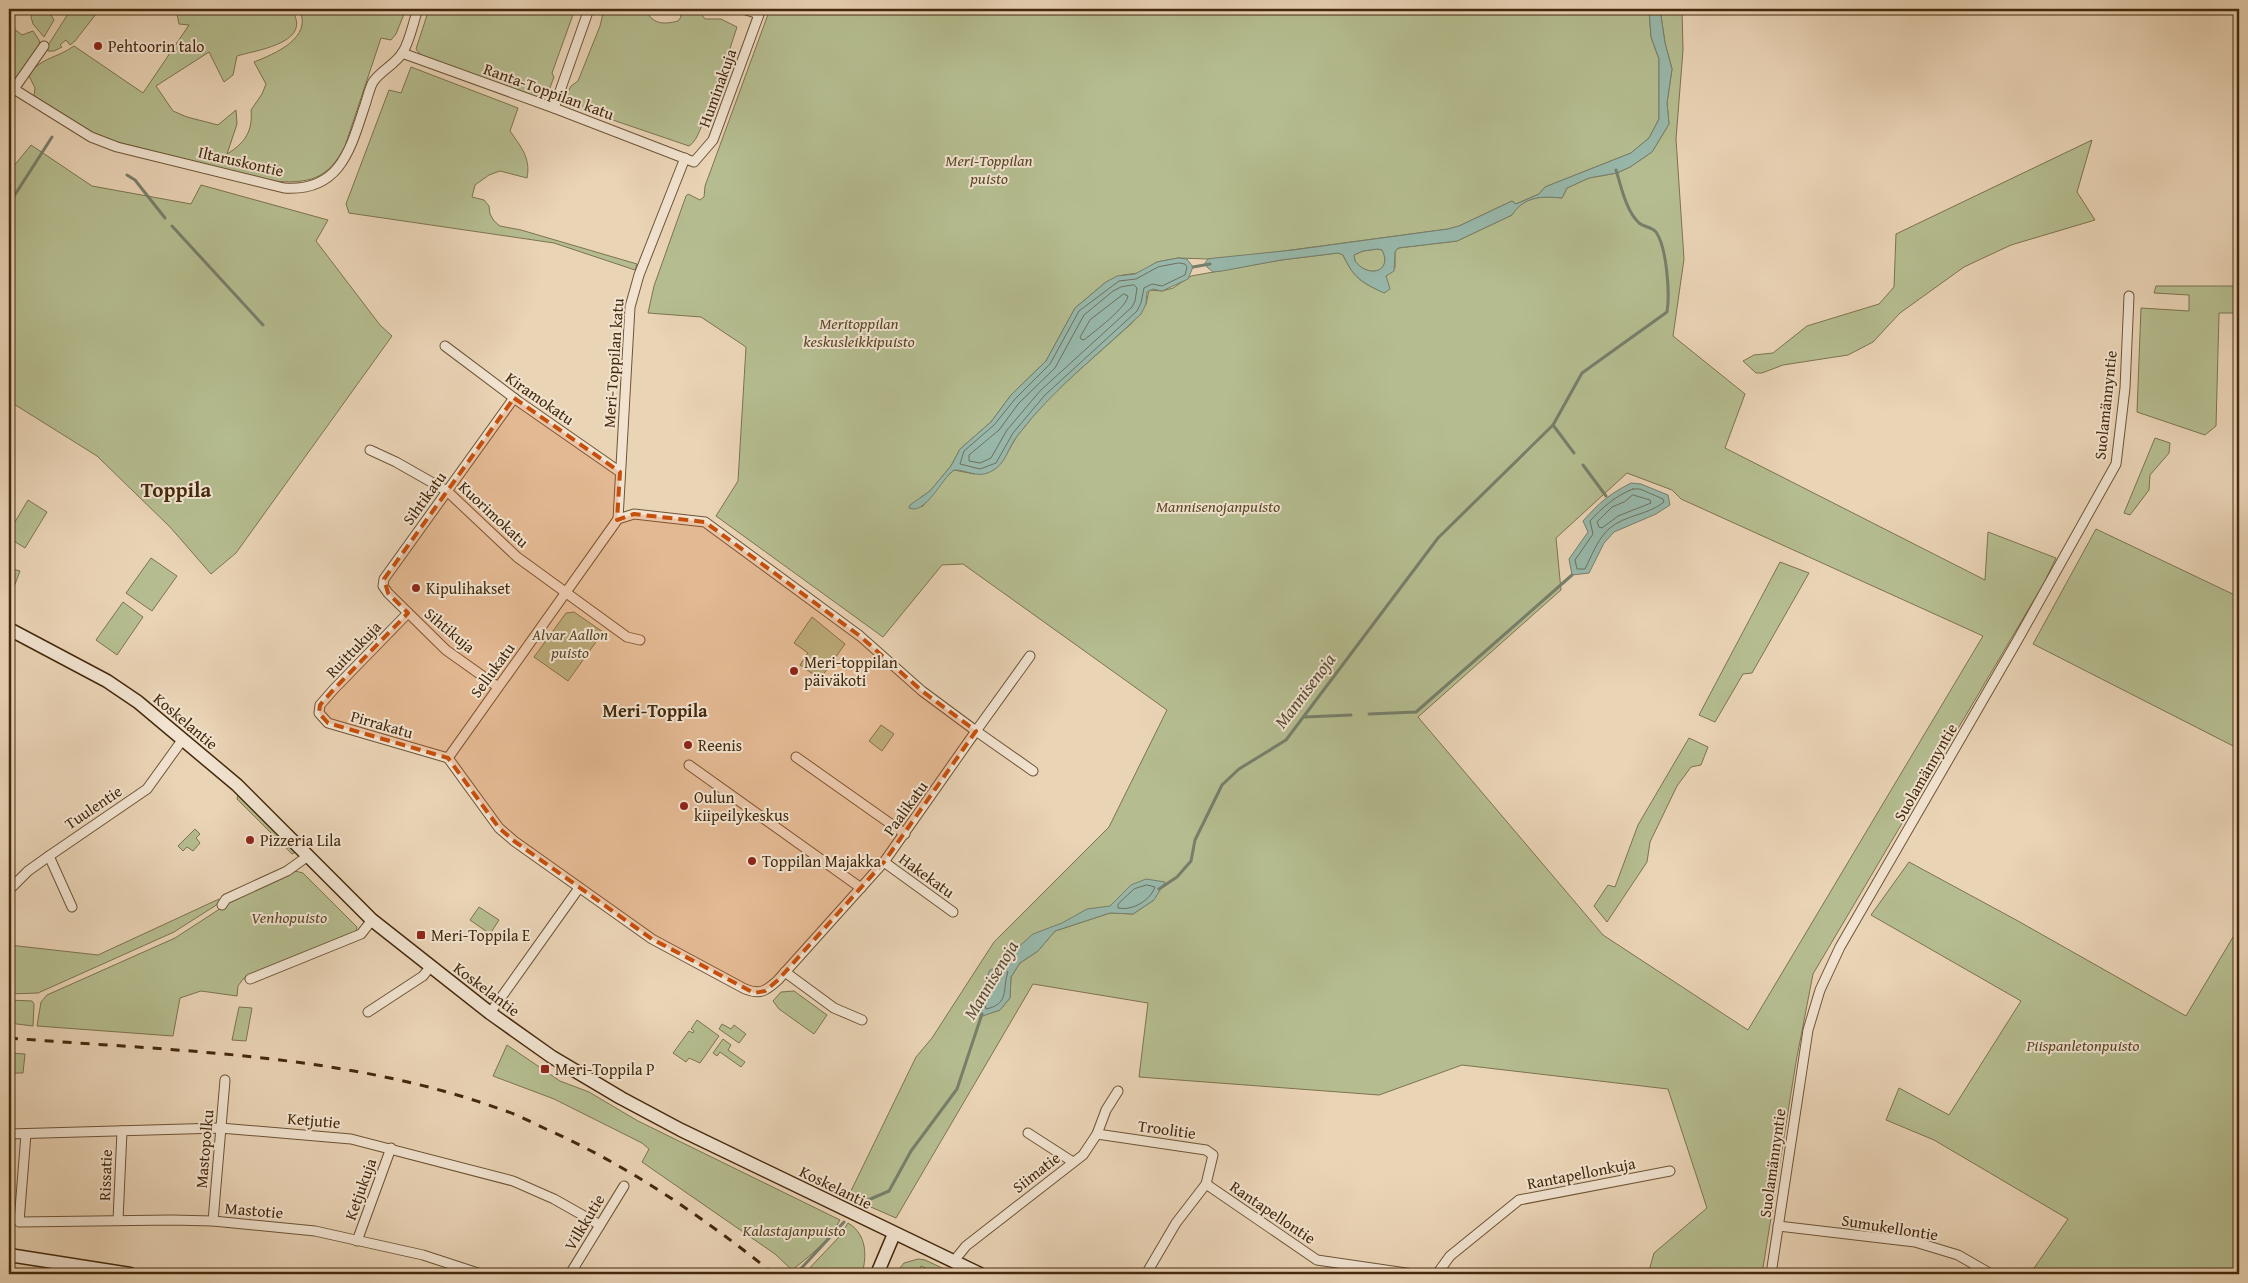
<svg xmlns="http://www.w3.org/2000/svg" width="2248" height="1283" font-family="'Gentium Book Plus',serif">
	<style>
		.green { fill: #b5bd90; stroke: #7d734e; fill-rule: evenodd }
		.water { fill: #98b8ab; stroke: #777f6b; fill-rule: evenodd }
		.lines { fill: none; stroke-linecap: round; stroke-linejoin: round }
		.shore { stroke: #6e705c; stroke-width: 1 }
		.stream { stroke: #777f6b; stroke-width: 3 }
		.street-casing { stroke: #6e5436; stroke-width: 11 }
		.secondary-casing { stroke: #45290c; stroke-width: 15 }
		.street { stroke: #f1e3d0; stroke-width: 9 }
		.secondary { stroke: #f1e3d0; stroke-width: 12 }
		.rail { stroke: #45290c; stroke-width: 3; stroke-dasharray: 9 9; stroke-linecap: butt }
		.marked { fill: #c74f0c; fill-opacity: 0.2; stroke: #c74f0c; stroke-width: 4; stroke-dasharray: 10 6; stroke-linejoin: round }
		.poi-dot { fill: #8f2418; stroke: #f1e3d0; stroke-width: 2 }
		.labels { text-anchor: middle; stroke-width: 4; stroke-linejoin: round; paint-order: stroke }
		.poi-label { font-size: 16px; fill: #45290c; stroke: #f1e3d0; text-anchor: start }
		.street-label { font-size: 16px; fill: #45290c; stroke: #f1e3d0 }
		.park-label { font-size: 16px; font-style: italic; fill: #5b4726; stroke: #f1e3d0 }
		.water-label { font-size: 18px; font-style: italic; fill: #5a4d34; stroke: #f1e3d0 }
		.neighbourhood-label { font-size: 18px; font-weight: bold; fill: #45290c; stroke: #f1e3d0 }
		.district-label { font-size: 21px; font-weight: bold; fill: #45290c; stroke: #f1e3d0 }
	</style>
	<rect width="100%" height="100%" fill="#ead4b6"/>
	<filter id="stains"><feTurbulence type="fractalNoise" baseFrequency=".004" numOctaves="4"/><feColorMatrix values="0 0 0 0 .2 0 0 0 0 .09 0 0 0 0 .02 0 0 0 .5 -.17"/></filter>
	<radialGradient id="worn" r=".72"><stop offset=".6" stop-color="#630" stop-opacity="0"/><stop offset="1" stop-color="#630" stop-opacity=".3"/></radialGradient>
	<g class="green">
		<path d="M37,9l14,6 3,5 -10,17 -11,-13 -2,-7 2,-6z"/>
		<path d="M71,9h29l-25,32 -5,4 -4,-5 -6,5 2,2 -8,4h-6l-1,-4z"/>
		<path d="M176,9h115c24,34 -35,41 -54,47l-4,19 -9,7 -15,-30 -53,34 17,25 14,6 31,8 18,-15 1,14 -10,30c18,-11 26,-23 24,-44l11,-16 4,-10 -12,-22c20,-8 60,-24 45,-53h107l-10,25 -5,6 -10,-2 -36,108c-17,34 -37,38 -73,35l-167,-42 -20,-10 -51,-33 1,-8 -7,-14c17,-18 27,-15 46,-28l69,47 46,-68 -10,-1z"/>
		<path d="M429,9h146l-23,64 2,4 -6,16 -6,6 -120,-42 -6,-8z"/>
		<path d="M604,9h41c7,15 18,16 33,12l3,-4 -2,-8h18l8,10h16l16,8 -28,85c-8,10 -10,28 -20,34l-126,-43 8,-17 7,-5 22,-55z"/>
		<path d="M770,9h879l2,28 8,22v60l-10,19 -18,15 -86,34 -6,7 -23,10 -4,-3 -53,25 -11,3 -201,27 -39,3 -30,-1 -21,4 -18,11 -16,2 -17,7 -31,26 -29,53 -35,34 -20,27 -31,27 -9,17 -21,25 -10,7 2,9 23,-29 9,-8 20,4 29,-14 14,-24 31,-38 84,-75 14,-19 3,-14 13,1 11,-3 18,-12 90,-16 57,-7 5,2c11,23 18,28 42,38l1,-17 9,-8v-16l3,-4 59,-7 55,-26c12,-19 30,-19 50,-17l5,-10 22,-10 28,-5 13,-6 22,-15 17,-28 -2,-21 5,-34 -7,-26 -5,-34h22l1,41 -7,89 8,120 -11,77 72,58 -20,54 260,132 3,-48 68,26 -12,25 -231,391 -17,88 -34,212h-114l6,-21 53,-45 -39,-119 -206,-24 -83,30 -240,-18 9,-74 -115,-19 -137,234 -48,-21 68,-140 16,-19 62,-96 115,-115 58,-117 -204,-146 -21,1 -59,72 -167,-121 22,-35 8,-134 -45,-30 -53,-4 6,-27 32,-90 2,-2 12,6 4,-3 1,-11zM1627,473l45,17 9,9 302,137 -235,394 -145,-95 -185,-218 143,-127 -5,-52zM1154,900l-21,14 -23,-1 -55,18 -17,20 -18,12 -9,14 -1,21 -10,12 -19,6 50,-77 55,-23z"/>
		<path d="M9,25l13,10 11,-4 6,9 1,4 -20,31 -8,5 -3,-3z"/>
		<path d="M411,67l107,41 -8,23c11,16 21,27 17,47l-27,-7 -11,4 -14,10 -3,12 12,3 5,6 1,8 4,7 6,5 21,4 116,34 -2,6 -81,-27 -205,-30 -3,-9 43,-114 12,3z"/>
		<path d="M2092,140l-15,52 18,28 -84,25 -47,22 -64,46 -27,29 -25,13 -65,10 -21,8h-6l-13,-12 11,-6 19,-2 34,-27 72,-22 15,-17 2,-53z"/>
		<path d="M31,145l61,41 99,18 10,-19 127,35 -12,21 64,84 12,11 -156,217 -25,21 -41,-47 -73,-71 -88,-55v-229z"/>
		<path d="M1378,249l4,1c11,20 -12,30 -27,11l-1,-6 9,-4z"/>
		<path d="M2156,286h83v27h-20l-3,113 -11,9 -68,-23 4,-104 48,3v-16l-35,-2z"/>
		<path d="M2155,438l15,5 -1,10 -19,22 -1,15 -19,25 -6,-2z"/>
		<path d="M28,500l19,12 -22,36 -16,-10v-6z"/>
		<path d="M2096,529l143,68v152l-206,-105z"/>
		<path d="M151,558l26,18 -25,35 -26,-18z"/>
		<path d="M1780,562l29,11 -57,100 -9,1 -28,48 -16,-7z"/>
		<path d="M9,568l11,3 -11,29z"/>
		<path d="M123,602l20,15 -26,38 -21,-15z"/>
		<path d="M574,612l29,20 -35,49 -34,-24 32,-44z"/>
		<path d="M812,617l33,27 -25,35 -20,-14 8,-12 -14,-10z"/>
		<path d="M881,725l13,9 -12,17 -13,-10z"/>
		<path d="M1689,738l19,9 -7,18 -10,2 -14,19 -27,56 -3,20 -40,60 -13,-16 14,-21 7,2 23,-62z"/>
		<path d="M238,795l58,57 -4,2 -55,-55z"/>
		<path d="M195,829l5,5 -4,4 4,5 -7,8 -6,-4 -4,4 -5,-5z"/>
		<path d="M1909,862l109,59 168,95 53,-89v347h-209l38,-55 -134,-79 -48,-20 13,-32 50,27 72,-114 -150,-86z"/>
		<path d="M295,871l8,2 54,54 -1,4 -113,48 -5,7 -1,10 -36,-5 -21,7 -7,38 -136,-10 4,-24 6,-7 128,-57 60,-39z"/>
		<path d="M219,899l2,3 -47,30 -136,61 -29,1v-49l89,10z"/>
		<path d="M479,907l20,13 -9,14 -20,-14z"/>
		<path d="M794,991l33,24 -13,19 -35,-25 -6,-8 8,-9z"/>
		<path d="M9,1000l23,1 2,3 -1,22 -24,-3z"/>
		<path d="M239,1007l13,1 -6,33 -14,-1z"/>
		<path d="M697,1020l22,16 -19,27 -11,-5 -3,4 -13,-9 16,-22 4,2 1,-2 -3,-2z"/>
		<path d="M722,1024l9,5 3,-4 12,9 -7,9 -20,-14z"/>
		<path d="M723,1039l8,6 -3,5 17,12 -4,5 -21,-15 -3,4 -4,-3z"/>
		<path d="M507,1045l53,36 29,11 49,29 202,99c-11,21 -29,35 -48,50l-17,-16 -133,-92 7,-13 -7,-6 -88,-44 -61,-23z"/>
		<path d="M9,1053l16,1 -2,19h-14z"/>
		<path d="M848,1223c19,11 19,33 14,51h-58l34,-36z"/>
		<path d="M918,1259l7,1 30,14h-21v-2l-13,-6 -4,8h-22l9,-11z"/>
	</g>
	<g class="water">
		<path d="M1649,9h11l5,34 7,26 -5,34 2,21 -17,28 -22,15 -13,6 -28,5 -22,10 -5,10c-20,-2 -38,-2 -50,17l-55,26 -59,7 -3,4 -1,19 -8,5 4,13 -6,4c-23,-11 -30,-15 -41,-38l-5,-2 -57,7 -59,11 -9,1 -6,-5 -2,-4 3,-4 7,-1 78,-8 155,-21 11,-3 53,-25 4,3 23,-10 6,-7 86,-34 18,-15 10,-19v-60l-8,-22zM1378,249l4,1c11,20 -12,30 -27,11l-1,-6 9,-4z"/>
		<path d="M1178,258l9,1 6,8 -5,12 -26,12 -9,-2 -6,3 -1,12 -5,10c-42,40 -88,75 -123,121 -10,12 -12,29 -26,36 -14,8 -24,-1 -38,-1 -13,9 -28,45 -45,38l1,-3 20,-14 21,-25 9,-17 31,-27 20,-27 35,-34 29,-53 31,-26 11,-6 18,-2 22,-12z"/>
		<path d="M1631,483l10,1 27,11 2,10 -14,9 -42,18 -10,11 -15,30 -17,2 -3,-16 19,-27 -5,-11c17,-19 25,-26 48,-38z"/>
		<path d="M1146,879l19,3 -11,18 -21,14 -23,-1 -55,18 -17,20 -18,12 -9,14 -1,21 -10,12 -20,7c-1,-18 3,-31 10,-47l23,-9 2,-11 18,-16 29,-11 25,-14 23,-3 21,-21z"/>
	</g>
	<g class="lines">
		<g class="shore">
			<path d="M1179,263l6,1 2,3 -2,8 -23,11 -10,-2 -8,4 -3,15 -4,8 -92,84 -32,38 -17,30 -16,6 -20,-5 4,-13 30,-26 21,-26 35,-35 29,-53 40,-30 17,-2 22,-12z"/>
			<path d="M1134,285l3,3 -2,13 -3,6 -92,84 -33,39 -16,28 -11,5 -11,-2v-6l30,-25 20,-27 36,-35 29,-53 29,-24 8,-4z"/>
			<path d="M1124,294l4,2c-2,12 -33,35 -44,44l-3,-1 -1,-2 10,-17z"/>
			<path d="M1633,489h7l23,10 1,3c-16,13 -39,13 -54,26 -12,10 -18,27 -25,41h-8l-2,-9 18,-26 -3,-13c13,-14 25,-25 43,-32z"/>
			<path d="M1633,495l17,5 1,3 -33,13 -16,12 -3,-1 -2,-5 15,-15 12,-5z"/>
			<path d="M1147,885l8,2c-5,14 -23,24 -37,21v-4l16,-15z"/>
			<path d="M1005,970l3,2c-6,17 2,32 -22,37 -4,-11 3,-24 8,-34z"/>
		</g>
		<g class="stream">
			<path d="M127,175l8,5 30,38"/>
			<path d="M9,204l43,-67"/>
			<path d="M172,226l91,99"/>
			<path d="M1193,267l17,-3"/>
			<path d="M1553,425l21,28"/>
			<path d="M1583,465l23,31"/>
			<path d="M1369,714l47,-2 156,-137"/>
			<path d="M1305,717l46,-2"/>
			<path d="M1159,889l18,-12 14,-16 4,-21 27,-55 17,-16 47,-29 152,-202 115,-113 29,-52 85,-61c3,-18 0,-64 -11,-80 -4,-5 -12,-5 -17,-9 -13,-12 -18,-37 -23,-53"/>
			<path d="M859,1204l30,-13 22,-40 46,-62 25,-75"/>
			<path d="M796,1274l48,-52"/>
		</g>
		<g class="street-casing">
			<g id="street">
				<path d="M743,9l16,5"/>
				<path d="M402,53l152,55 140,54 19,-22 48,-131"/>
				<path d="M9,86l82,51 26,10 167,41c55,4 66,-37 80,-80 3,-8 5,-19 9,-26 7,-11 23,-18 30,-30 7,-12 10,-29 15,-43"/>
				<path d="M9,96l35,-50"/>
				<path d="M554,108l35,-99"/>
				<path d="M445,346l73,55 102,71"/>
				<path d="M370,450l26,12 51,29 70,66 110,80 13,3"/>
				<path d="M634,514l71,8 155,114 62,55 54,40 -92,131 -106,118c-12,11 -18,15 -33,9l-93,-50 -138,-98 -15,-13 -51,-70 170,-239z"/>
				<path d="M618,519l12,-212 9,-32 46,-117"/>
				<path d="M408,613l-74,76 -14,16 -1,8 9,10 120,35"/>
				<path d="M1030,656l-54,75 57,40"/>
				<path d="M498,687l-52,-37 -58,-57 -5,-7 1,-7 130,-181"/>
				<path d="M796,757l109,77"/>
				<path d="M689,765l172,123"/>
				<path d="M9,793v1"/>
				<path d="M49,856l23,51"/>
				<path d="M884,862l69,50"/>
				<path d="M9,890l19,-19 21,-15 98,-67 36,-50"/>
				<path d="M222,905l4,-6 61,-28 21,-15"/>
				<path d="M785,972l49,36 28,12"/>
				<path d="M250,979l111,-45 11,-14"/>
				<path d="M368,1012l55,-36 8,-10"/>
				<path d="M490,1013l89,-125"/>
				<path d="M1028,1133l45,29"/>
				<path d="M9,1134l211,-6 131,11 162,42 41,18 46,26"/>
				<path d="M26,1134l-7,88 152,-2 42,1 102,10 108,24 58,19"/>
				<path d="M1097,1134l109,16 7,5 -7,29 -30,39 -30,51"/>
				<path d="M1206,1184l111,76 96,14"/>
				<path d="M118,1220l4,-89"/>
				<path d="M213,1221l12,-141"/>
				<path d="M1778,1226l137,16 43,13 33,19"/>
				<path d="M357,1241l34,-93"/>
				<path d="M953,1262l13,-16 117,-91 14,-21 9,-24 12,-19"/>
				<path d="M570,1274l54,-88"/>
				<path d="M1437,1274l13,-18 69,-56 151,-29"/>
				<path d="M1771,1274l37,-244 12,-40 20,-43 177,-306 99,-177 9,-76 4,-92"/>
			</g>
		</g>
		<g class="secondary-casing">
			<g id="secondary">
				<path d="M9,629l98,52 31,21 99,83 135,135 118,93 62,44 69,41 60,32 299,144"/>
				<path d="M9,1255l121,19"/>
				<path d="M877,1274l17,-40"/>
			</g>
		</g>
		<use href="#street" class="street"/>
		<use href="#secondary" class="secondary"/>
		<path class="rail" d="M9,1038c163,13 336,15 491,71 16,5 31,13 46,20 83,37 157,88 228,145"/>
	</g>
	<path class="marked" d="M514,398l106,74 -3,48 17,-6 71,8 155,114 62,55 54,40 -92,131 -106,118 -13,11 -11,2 -102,-54 -138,-98 -15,-13 -51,-70 -120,-35 -9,-10 1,-8 14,-16 74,-76 -20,-20 -4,-14z"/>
	<g class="poi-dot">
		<circle cx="98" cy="46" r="5"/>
		<circle cx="416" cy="588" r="5"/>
		<circle cx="794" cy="671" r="5"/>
		<circle cx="688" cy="745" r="5"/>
		<circle cx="684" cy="806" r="5"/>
		<circle cx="250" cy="840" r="5"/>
		<circle cx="752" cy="861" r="5"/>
		<rect x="416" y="930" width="10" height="10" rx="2.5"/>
		<rect x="540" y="1064" width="10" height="10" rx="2.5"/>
	</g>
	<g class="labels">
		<g class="poi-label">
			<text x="108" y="52">Pehtoorin talo</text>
			<text x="426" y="594">Kipulihakset</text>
			<text x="804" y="668">Meri-toppilan<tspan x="804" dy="18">päiväkoti</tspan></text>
			<text x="698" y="751">Reenis</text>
			<text x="694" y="803">Oulun<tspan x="694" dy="18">kiipeilykeskus</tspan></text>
			<text x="260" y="846">Pizzeria Lila</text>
			<text x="762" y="867">Toppilan Majakka</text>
			<text x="431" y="941">Meri-Toppila E</text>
			<text x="555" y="1075">Meri-Toppila P</text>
		</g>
		<g class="street-label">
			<text transform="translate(717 88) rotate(-70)" y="6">Huminakuja</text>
			<text transform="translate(549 91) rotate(20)" y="6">Ranta-Toppilan katu</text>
			<text transform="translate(241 161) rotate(13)" y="6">Iltaruskontie</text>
			<text transform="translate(613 363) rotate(-86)" y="6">Meri-Toppilan katu</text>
			<text transform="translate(540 398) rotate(35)" y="6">Kiramokatu</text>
			<text transform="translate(2105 405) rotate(-84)" y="6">Suolamännyntie</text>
			<text transform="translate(424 498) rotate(-54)" y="6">Sihtikatu</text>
			<text transform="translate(494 514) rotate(43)" y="6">Kuorimokatu</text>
			<text transform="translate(450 630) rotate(40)" y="6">Sihtikuja</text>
			<text transform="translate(353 649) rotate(-46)" y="6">Ruittukuja</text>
			<text transform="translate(492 670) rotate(-54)" y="6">Sellukatu</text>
			<text transform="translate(186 721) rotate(40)" y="6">Koskelantie</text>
			<text transform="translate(382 724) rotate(16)" y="6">Pirrakatu</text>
			<text transform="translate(1925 772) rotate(-60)" y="6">Suolamännyntie</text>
			<text transform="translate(93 807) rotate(-34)" y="6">Tuulentie</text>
			<text transform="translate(905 808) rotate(-54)" y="6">Paalikatu</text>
			<text transform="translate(927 875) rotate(36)" y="6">Hakekatu</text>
			<text transform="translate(487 989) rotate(37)" y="6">Koskelantie</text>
			<text transform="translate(314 1120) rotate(5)" y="6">Ketjutie</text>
			<text transform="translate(1167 1129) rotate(8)" y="6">Troolitie</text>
			<text transform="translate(204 1149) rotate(-85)" y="6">Mastopolku</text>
			<text transform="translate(1772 1163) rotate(-82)" y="6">Suolamännyntie</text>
			<text transform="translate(1036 1172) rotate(-38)" y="6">Siimatie</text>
			<text transform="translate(1581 1173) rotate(-11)" y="6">Rantapellonkuja</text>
			<text transform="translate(105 1175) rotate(-88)" y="6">Rissatie</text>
			<text transform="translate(836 1187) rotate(26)" y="6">Koskelantie</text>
			<text transform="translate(360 1189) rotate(-70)" y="6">Ketjukuja</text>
			<text transform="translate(254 1210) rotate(5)" y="6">Mastotie</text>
			<text transform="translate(1273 1212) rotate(34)" y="6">Rantapellontie</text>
			<text transform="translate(584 1222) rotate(-59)" y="6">Vilkkutie</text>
			<text transform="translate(1890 1227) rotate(9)" y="6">Sumukellontie</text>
		</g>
		<g class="park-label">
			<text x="989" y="166">Meri-Toppilan<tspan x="989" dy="18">puisto</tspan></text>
			<text x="859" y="329">Meritoppilan<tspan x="859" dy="18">keskusleikkipuisto</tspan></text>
			<text x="1218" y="512">Mannisenojanpuisto</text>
			<text x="570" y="640">Alvar Aallon<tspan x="570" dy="18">puisto</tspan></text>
			<text x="289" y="923">Venhopuisto</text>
			<text x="2083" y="1051">Piispanletonpuisto</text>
			<text x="794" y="1236">Kalastajanpuisto</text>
		</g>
		<g class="water-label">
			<text transform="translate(1305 691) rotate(-53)" y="6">Mannisenoja</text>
			<text transform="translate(991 980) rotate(-59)" y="6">Mannisenoja</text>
		</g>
		<g class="neighbourhood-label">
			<text x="655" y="717">Meri-Toppila</text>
		</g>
		<g class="district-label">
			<text x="176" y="497">Toppila</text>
		</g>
	</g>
	<rect width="2248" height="1283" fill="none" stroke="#ead4b6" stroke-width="30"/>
	<rect x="10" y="10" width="2228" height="1263" fill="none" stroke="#45290c" stroke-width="2.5"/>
	<rect x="15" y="15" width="2218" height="1253" fill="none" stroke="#45290c"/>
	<rect width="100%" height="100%" filter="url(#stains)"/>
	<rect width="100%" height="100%" fill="url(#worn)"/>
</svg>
